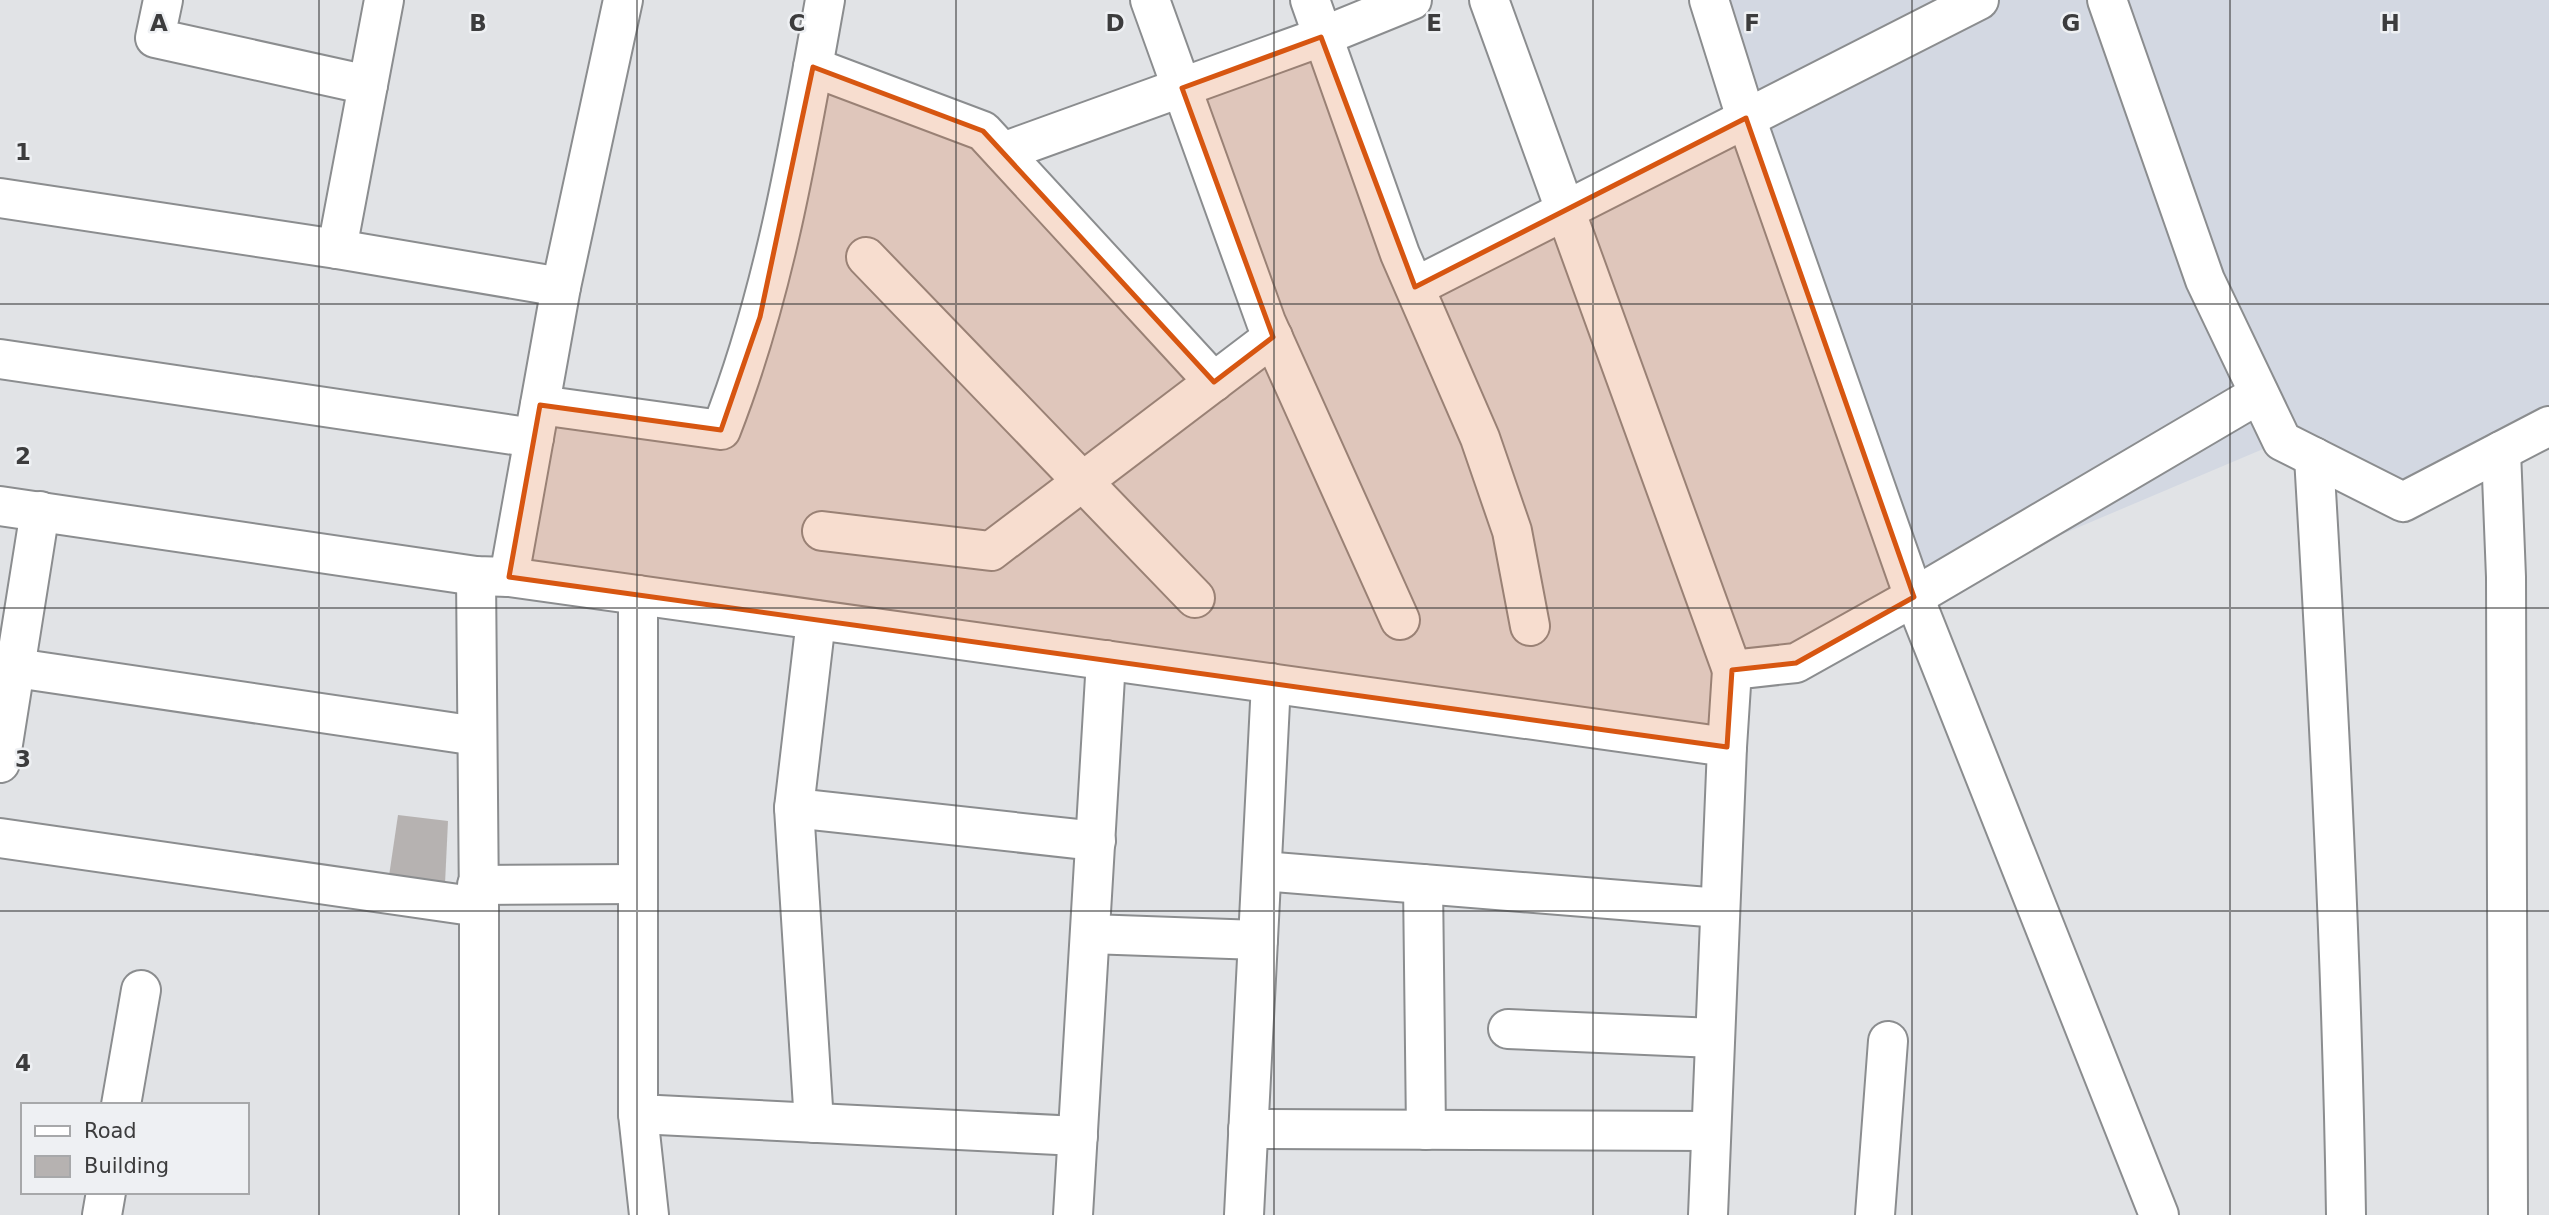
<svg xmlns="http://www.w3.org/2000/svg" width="2549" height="1215" font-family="'DejaVu Sans',sans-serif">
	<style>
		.built { fill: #d3d8e2 }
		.building { fill: #b6b2b1 }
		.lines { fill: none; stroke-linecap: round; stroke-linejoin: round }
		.minor-casing { stroke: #8b8d8f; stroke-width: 42 }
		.minor { stroke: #fff; stroke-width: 38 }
		.marked { fill: #d75611; fill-opacity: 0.2; stroke: #d75611; stroke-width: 5; stroke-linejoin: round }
		.grid { fill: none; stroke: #3c3c3d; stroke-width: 2; stroke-opacity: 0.55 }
		.grid-label { font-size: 23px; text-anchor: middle; font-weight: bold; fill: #3c3c3d; stroke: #eef0f3; stroke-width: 5; stroke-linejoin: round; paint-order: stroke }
	</style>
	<rect width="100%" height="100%" fill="#e1e3e6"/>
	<path class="built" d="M1714,0h835v427l-146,75 -121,-61 -368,156z"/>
	<path class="building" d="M398,815l50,6 -3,63 -56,-8z"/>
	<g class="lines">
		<g class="minor-casing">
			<g id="minor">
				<path d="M163,0l-8,38 213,47"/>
				<path d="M1150,0l116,322 134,298"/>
				<path d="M1310,0l90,254 80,184 32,93 18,95"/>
				<path d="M1489,0l243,670"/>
				<path d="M1709,0l37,118 168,479 245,618"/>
				<path d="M2107,0l98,280 77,161 121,61 146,-76"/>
				<path d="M813,67l170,64 231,251"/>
				<path d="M1003,152l318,-115 91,-37"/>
				<path d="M0,198l337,51 224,38"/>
				<path d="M337,249l47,-249"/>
				<path d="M866,257l329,341"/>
				<path d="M1415,287l564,-287"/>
				<path d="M0,359l534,79"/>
				<path d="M540,405l181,25c54,-138 78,-285 104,-430"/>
				<path d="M2501,451l5,126 2,638"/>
				<path d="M2314,457c15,253 28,505 32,758"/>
				<path d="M0,506l476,70 33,1 1218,170 -19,468"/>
				<path d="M822,531l169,20 282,-214"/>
				<path d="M476,576l3,331v308"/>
				<path d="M509,577l52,-290 62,-287"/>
				<path d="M638,595v519l440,22"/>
				<path d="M16,668l461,68"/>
				<path d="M1727,747l5,-77 64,-7 118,-66 345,-203"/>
				<path d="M0,763l40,-252"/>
				<path d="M794,808l302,33"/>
				<path d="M0,838l479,69"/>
				<path d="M1262,871l458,37"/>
				<path d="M1423,884l3,246"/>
				<path d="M477,885l161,-1"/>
				<path d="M1090,934l168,6"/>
				<path d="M1508,1029l206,9"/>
				<path d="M121,1105l20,-115"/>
				<path d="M638,1114l11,101"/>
				<path d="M814,1123l-20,-315 22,-188"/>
				<path d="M1248,1129l463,2"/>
				<path d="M102,1215l4,-23"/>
				<path d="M1073,1215l33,-555"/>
				<path d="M1244,1215l27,-532"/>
				<path d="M1875,1215l13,-174"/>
			</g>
		</g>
		<use href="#minor" class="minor"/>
	</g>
	<path class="marked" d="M1321,37l94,250 331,-169 168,479 -118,66 -64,7 -5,77 -1218,-170 31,-172 181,25 39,-113 53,-250 170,64 231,251 59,-45 -91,-249z"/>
	<path class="grid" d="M319,0v1215M637,0v1215M956,0v1215M1274,0v1215M1593,0v1215M1912,0v1215M2230,0v1215M0,304h2549M0,608h2549M0,911h2549"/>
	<g class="grid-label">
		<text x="159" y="31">A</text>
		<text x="478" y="31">B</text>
		<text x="797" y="31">C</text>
		<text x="1115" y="31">D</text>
		<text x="1434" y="31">E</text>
		<text x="1752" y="31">F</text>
		<text x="2071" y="31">G</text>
		<text x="2390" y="31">H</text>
		<text x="23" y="160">1</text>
		<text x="23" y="464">2</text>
		<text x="23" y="767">3</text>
		<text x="23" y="1071">4</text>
	</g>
	<rect x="21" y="1103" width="228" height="91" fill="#eef0f3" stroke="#a7a8aa" stroke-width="2"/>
	<rect x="35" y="1126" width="35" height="10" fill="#ffffff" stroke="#a7a8aa" stroke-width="2"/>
	<text x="84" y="1138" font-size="21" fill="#3c3c3d">Road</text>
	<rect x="35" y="1156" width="35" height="21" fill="#b6b2b1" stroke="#a7a8aa" stroke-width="2"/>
	<text x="84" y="1173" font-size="21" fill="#3c3c3d">Building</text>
</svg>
